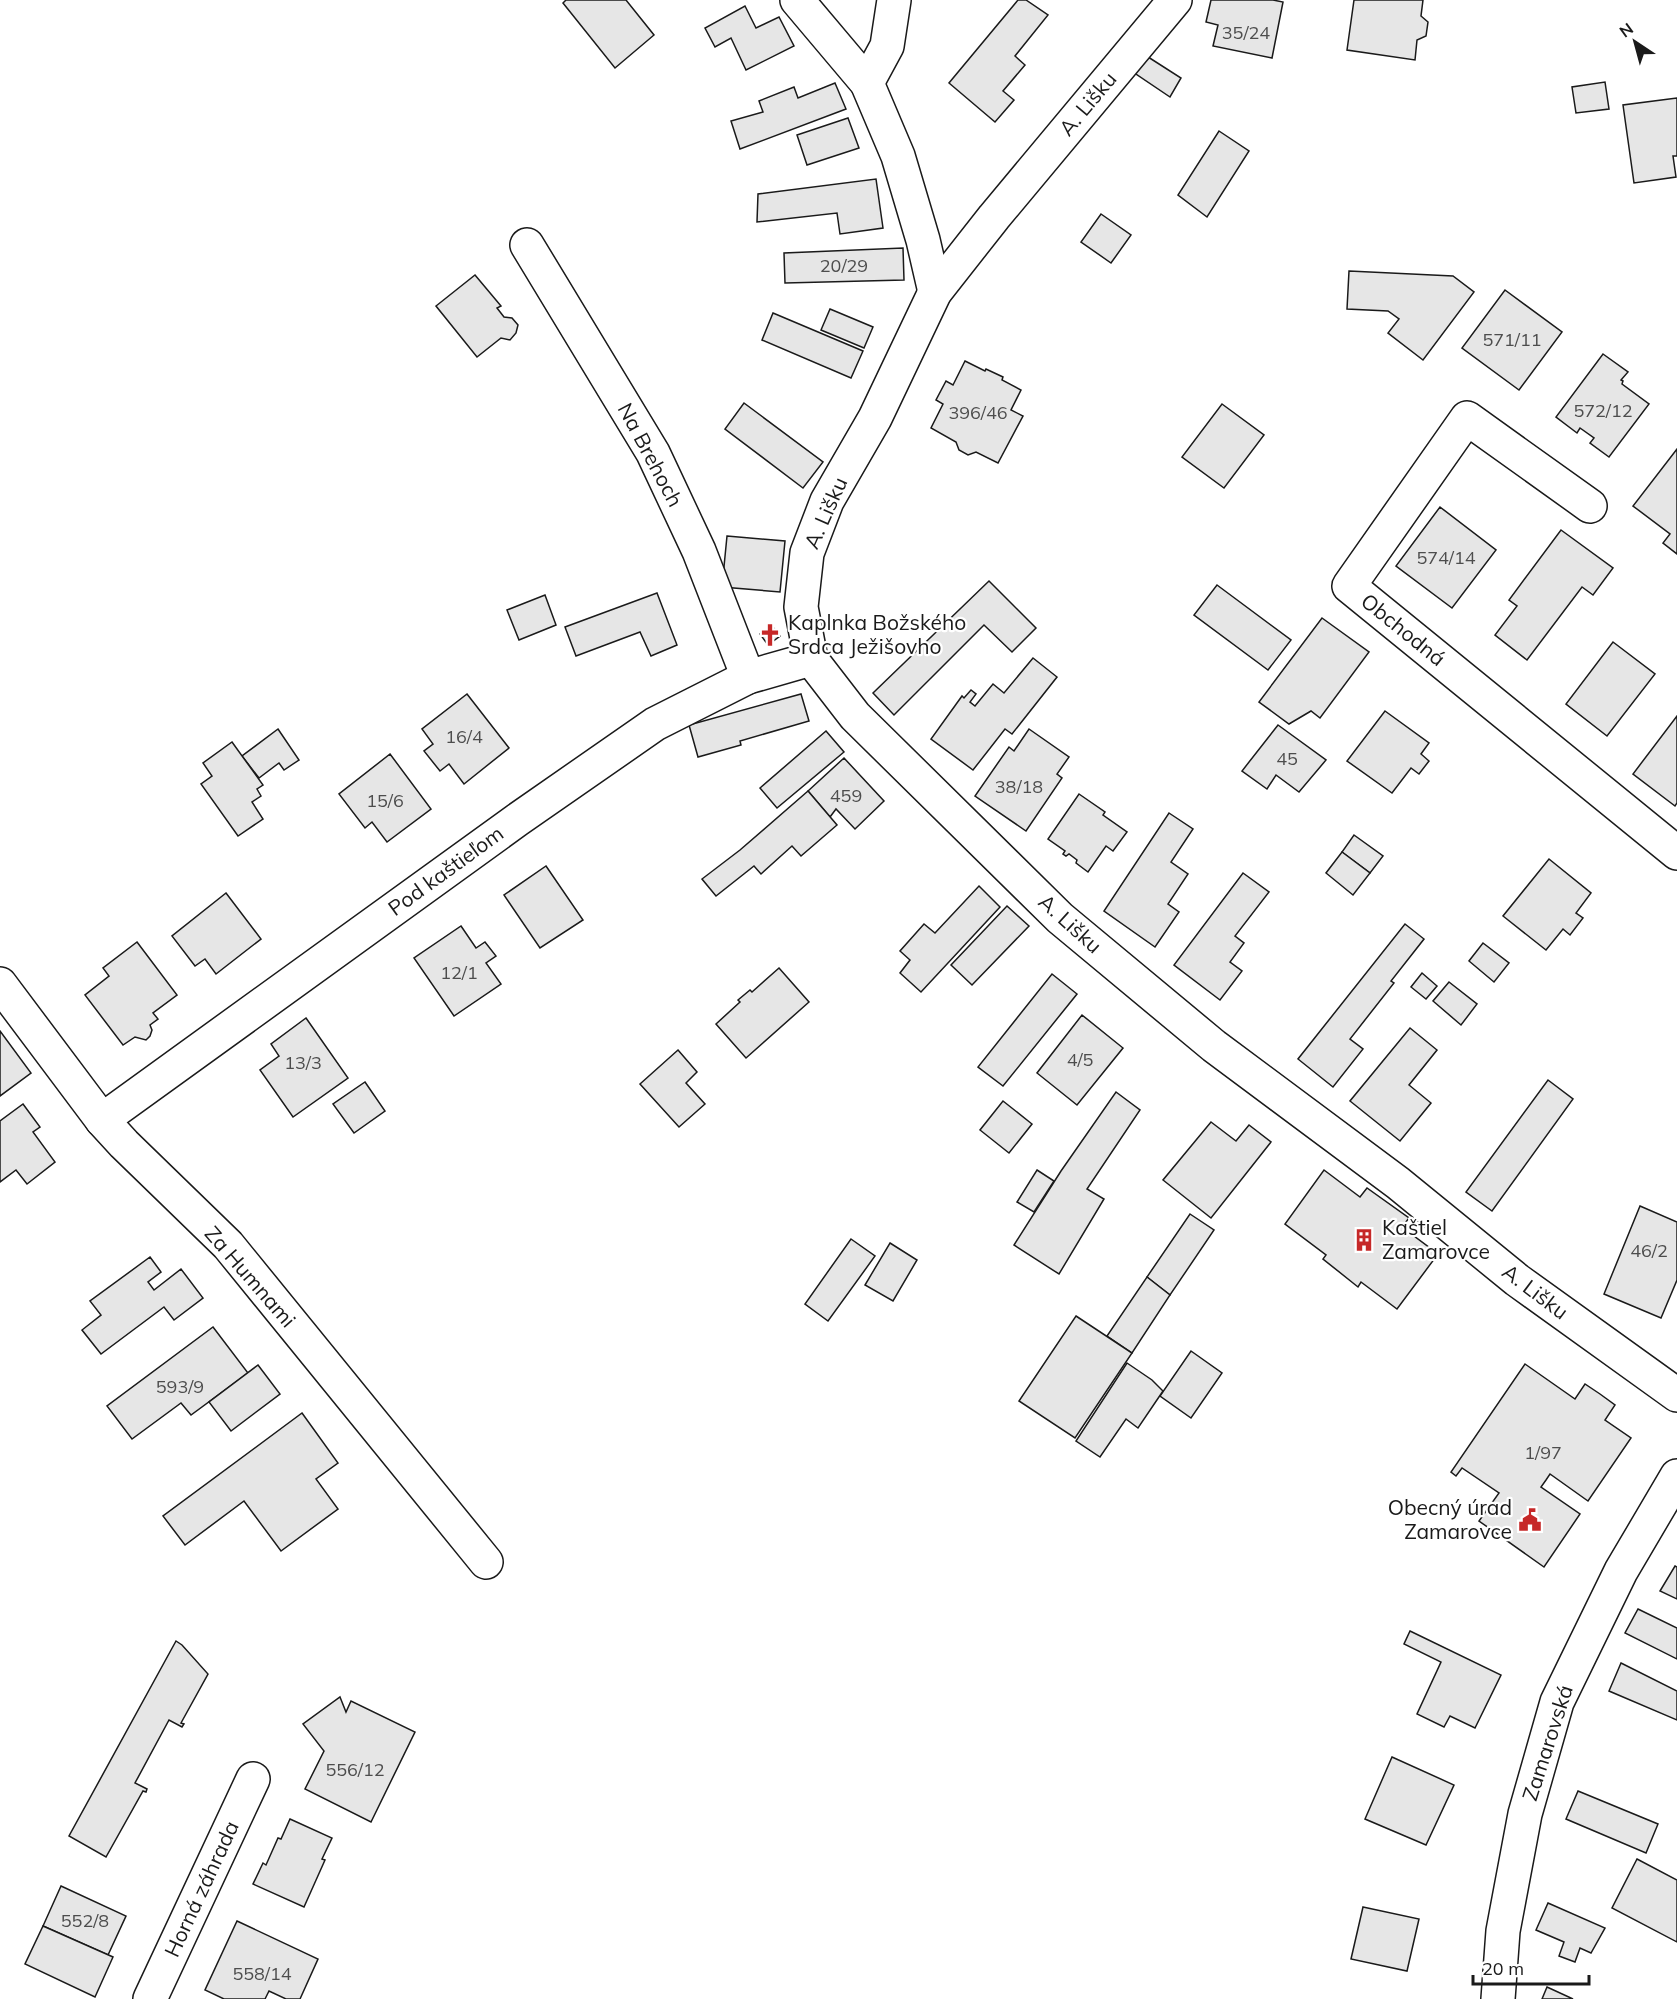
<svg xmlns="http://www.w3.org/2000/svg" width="1677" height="1999" font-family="Mulish,sans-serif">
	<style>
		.building { fill: #e6e6e6; stroke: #1a1a1a; stroke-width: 1.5 }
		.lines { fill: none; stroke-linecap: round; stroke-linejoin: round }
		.minor-casing { stroke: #1a1a1a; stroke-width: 36 }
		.major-casing { stroke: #1a1a1a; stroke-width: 36 }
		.minor { stroke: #fff; stroke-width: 33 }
		.major { stroke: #fff; stroke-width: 33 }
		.labels { text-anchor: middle; stroke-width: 4.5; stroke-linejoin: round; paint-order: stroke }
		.number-label { font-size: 18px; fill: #4d4d4d }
		.street-label { font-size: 21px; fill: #1a1a1a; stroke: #fff }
		.poi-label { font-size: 21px; fill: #1a1a1a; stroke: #fff; text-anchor: start }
	</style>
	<rect width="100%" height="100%" fill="#fff"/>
	<g class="building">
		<path d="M566,0h60l28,35 -39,33 -52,-65z"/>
		<path d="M1018,0h8l22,15 -33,41 10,9 -22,26 11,9 -19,22 -46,-39z"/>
		<path d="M1211,0h62l10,2 -11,56 -59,-12 5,-21 -12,-3z"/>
		<path d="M1354,0h69l-2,16 7,6 -2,14 -9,4 -2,20 -68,-10z"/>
		<path d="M745,6l11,22 23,-11 15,29 -48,24 -15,-32 -16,9 -10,-19z"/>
		<path d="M1145,55l36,23 -11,19 -37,-25z"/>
		<path d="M1605,82l4,27 -33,4 -4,-26z"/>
		<path d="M835,83l11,26 -106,40 -9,-28 32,-9 -4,-11 35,-14 4,11z"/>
		<path d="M1677,98v58h-4l3,21 -42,6 -11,-78z"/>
		<path d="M848,118l11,30 -52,17 -10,-30z"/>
		<path d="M1219,131l30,20 -42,66 -29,-22z"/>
		<path d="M876,179l7,49 -43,6 -3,-21 -80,9 1,-28z"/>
		<path d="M1101,214l30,21 -20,28 -30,-21z"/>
		<path d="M903,248l1,32 -119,3 -1,-30z"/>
		<path d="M1349,271l104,5 21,16 -51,68 -35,-27 11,-14 -11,-8 -41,-2z"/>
		<path d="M475,275l26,31 -4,2 7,9 8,1 6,7 -2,8 -6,7 -9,-2 -24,19 -41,-51z"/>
		<path d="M1505,290l57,42 -43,58 -57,-42z"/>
		<path d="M830,309l43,18 -9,21 -43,-18z"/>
		<path d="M773,313l90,38 -12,27 -89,-38z"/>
		<path d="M1603,354l25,18 -7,8 2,1 -1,3 27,20 -40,53 -19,-14 4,-5 -14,-10 -3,5 -21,-16z"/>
		<path d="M965,361l20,10 1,-2 17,8 -1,3 19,10 -10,20 12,6 -25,47 -22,-11 -8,3 -9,-5 -3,-8 -25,-14 12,-24 -7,-4 10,-19 7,4z"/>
		<path d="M744,403l79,59 -20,26 -78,-59z"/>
		<path d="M1222,404l42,31 -40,53 -42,-31z"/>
		<path d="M1677,449v105l-14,-11 7,-9 -37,-28z"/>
		<path d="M1440,507l56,43 -44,58 -56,-42z"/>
		<path d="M1561,530l52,38 -20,27 -11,-8 -55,73 -32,-25 22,-29 -8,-6z"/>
		<path d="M727,536l58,5 -5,51 -58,-5z"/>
		<path d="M989,581l47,47 -24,24 -28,-27 -90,90 -21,-22z"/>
		<path d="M1217,585l74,55 -23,30 -74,-55z"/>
		<path d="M657,593l20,52 -26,11 -11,-24 -64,24 -11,-29z"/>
		<path d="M545,595l11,30 -37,15 -12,-30z"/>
		<path d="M1322,618l47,34 -49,66 -9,-7 -22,13 -30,-22z"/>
		<path d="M772,626l8,10 -12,9 -8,-11z"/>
		<path d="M1613,642l42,32 -48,62 -41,-32z"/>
		<path d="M1033,658l24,19 -45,57 -7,-5 -32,41 -42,-31 31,-43 2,2 7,-8 5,4 -6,8 5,4 18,-22 11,9z"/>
		<path d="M467,694l42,54 -45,36 -15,-20 -9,7 -16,-20 9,-7 -11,-15z"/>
		<path d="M801,694l8,27 -69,20 1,4 -43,12 -9,-32z"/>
		<path d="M1385,711l44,32 -8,11 8,7 -10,13 -8,-6 -19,25 -45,-32z"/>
		<path d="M1677,716v87l-2,3 -42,-32z"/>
		<path d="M1278,725l48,35 -27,32 -23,-17 -9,14 -25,-18z"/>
		<path d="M278,729l21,31 -15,10 -5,-7 -20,15 -17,-22z"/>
		<path d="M1029,729l40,28 -12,17 5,4 -36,53 -51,-35 34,-49 5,4z"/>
		<path d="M826,731l18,21 -67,56 -17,-20z"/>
		<path d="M232,742l31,43 -6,4 4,7 -9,6 11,17 -25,17 -37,-52 11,-8 -9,-13z"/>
		<path d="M390,754l41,55 -44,33 -15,-20 -7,6 -26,-34z"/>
		<path d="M844,758l40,43 -29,28 -19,-20 -6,8 -22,-26z"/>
		<path d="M808,791l29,34 -36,31 -9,-10 -31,28 -7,-8 -38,30 -14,-17 38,-29z"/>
		<path d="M1079,794l26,18 -2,3 24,17 -14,19 -7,-5 -18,26 -12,-9 1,-3 -8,-6 -3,2 -3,-2 2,-3 -17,-12z"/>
		<path d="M1169,813l24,16 -22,33 17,12 -20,30 11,8 -24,35 -51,-36z"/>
		<path d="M1354,835l29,21 -13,17 -28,-21z"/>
		<path d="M1342,852l28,21 -17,22 -27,-22z"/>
		<path d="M1549,859l42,34 -15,20 7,5 -13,17 -7,-6 -17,21 -43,-34z"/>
		<path d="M546,866l37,54 -43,28 -36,-53z"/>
		<path d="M1243,873l26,19 -34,44 9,7 -14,19 12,9 -22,29 -46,-35z"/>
		<path d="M979,886l21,21 -79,85 -21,-19 10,-13 -10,-9 24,-27 11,9z"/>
		<path d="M226,893l35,46 -45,35 -11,-15 -10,7 -23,-30z"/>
		<path d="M1007,906l22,20 -57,59 -21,-20z"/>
		<path d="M1405,924l19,15 -33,42 3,2 -44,56 13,10 -30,38 -35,-28z"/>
		<path d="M461,926l15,22 9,-6 11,14 -10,7 15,21 -47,32 -40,-58z"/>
		<path d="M137,942l40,53 -24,18 5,6 -8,6 2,5 -2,6 -4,4 -11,-3 -12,8 -38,-50 24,-19 -6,-8z"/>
		<path d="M1483,943l26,20 -15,19 -25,-21z"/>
		<path d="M779,968l30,34 -63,56 -30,-34 24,-22 -2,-2 12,-10 2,2z"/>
		<path d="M1422,973l15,13 -11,13 -15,-12z"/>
		<path d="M1052,974l25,20 -74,92 -25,-19z"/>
		<path d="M1449,982l28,22 -16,21 -28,-24z"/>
		<path d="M1082,1015l41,33 -46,57 -40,-32z"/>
		<path d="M306,1018l42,60 -55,39 -33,-47 19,-14 -8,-12z"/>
		<path d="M1410,1028l27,22 -28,35 22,18 -31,38 -50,-40z"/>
		<path d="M0,1031l31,42 -31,23z"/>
		<path d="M678,1050l19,22 -11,11 19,21 -26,23 -39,-43z"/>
		<path d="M1548,1080l25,19 -81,112 -26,-19z"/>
		<path d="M365,1082l20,29 -31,22 -21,-29z"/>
		<path d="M1116,1092l24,18 -53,79 17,10 -45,75 -45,-29 47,-74z"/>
		<path d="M1003,1101l29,23 -23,29 -29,-23z"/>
		<path d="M23,1104l17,23 -7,5 22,30 -28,22 -11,-14 -16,12v-61z"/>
		<path d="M1211,1122l25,19 13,-16 22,17 -60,76 -48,-38z"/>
		<path d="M1037,1170l17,11 -20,31 -17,-10z"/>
		<path d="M1324,1170l36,27 7,-9 42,30 -7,9 36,27 -41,55 -36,-27 -3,5 -35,-28 3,-4 -41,-31z"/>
		<path d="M1640,1206l37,16v58l-16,38 -57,-24z"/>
		<path d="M1190,1214l24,16 -44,65 -23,-18z"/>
		<path d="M851,1239l24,17 -47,65 -23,-17z"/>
		<path d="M890,1243l27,17 -24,41 -28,-16z"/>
		<path d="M150,1257l11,15 -13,10 6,8 27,-21 22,29 -29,22 -10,-13 -63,47 -19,-24 19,-15 -11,-14z"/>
		<path d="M1147,1277l23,18 -38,58 -25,-17z"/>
		<path d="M1076,1316l56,37 -57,85 -56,-37z"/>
		<path d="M213,1327l35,46 -57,42 -10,-12 -49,36 -25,-33z"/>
		<path d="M1191,1351l31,22 -31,45 -31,-22z"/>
		<path d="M1127,1363l25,17 11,11 -25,37 -12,-9 -26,38 -24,-16z"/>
		<path d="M1525,1364l50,35 10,-15 15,10 15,11 -10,15 26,18 -43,63 -38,-27 -4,6 -5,7 39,27 -36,53 -65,-46 20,-28 -37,-25 -6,8 -5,-4z"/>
		<path d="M258,1365l22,29 -49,37 -22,-29z"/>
		<path d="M302,1413l36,50 -22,16 22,30 -57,42 -37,-50 -59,44 -22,-29z"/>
		<path d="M1675,1566l2,1v32l-17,-8z"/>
		<path d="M1638,1609l39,19v31l-52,-26z"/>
		<path d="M1410,1631l91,44 -26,53 -25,-12 -6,11 -27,-13 24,-52 -37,-18z"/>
		<path d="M176,1641l6,4 26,29 -27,49 3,1 -2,3 -13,-7 -34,63 12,6 -1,3 -3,-1 -37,66 -37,-21z"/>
		<path d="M1621,1663l56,28v29l-68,-29z"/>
		<path d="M340,1697l6,15 5,-11 64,31 -44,90 -66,-33 19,-38 -21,-27z"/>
		<path d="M1392,1757l62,28 -28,60 -61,-26z"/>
		<path d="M1578,1791l80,33 -12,29 -80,-34z"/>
		<path d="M290,1819l42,19 -10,21 3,1 -21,47 -51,-23 10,-21 3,2 12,-27 3,1z"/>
		<path d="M1637,1859l40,21v62l-65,-34z"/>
		<path d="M61,1886l65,30 -18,39 -65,-29z"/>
		<path d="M1548,1903l57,25 -14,25 -11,-5 -5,14 -16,-6 5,-14 -28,-12z"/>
		<path d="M1363,1907l56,12 -12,52 -56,-12z"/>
		<path d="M237,1921l81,38 -18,40h-14l-17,-8 -4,8h-41l-19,-9z"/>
		<path d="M43,1926l70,31 -18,40 -70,-33z"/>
		<path d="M1547,1987l26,12h-31z"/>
	</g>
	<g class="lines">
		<g class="minor-casing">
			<g id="minor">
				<path d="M797,0l70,83 31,73 25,84 12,52"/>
				<path d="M1175,0l-181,217 -59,75 -60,126 -48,83 -20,52 -6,54 10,52 44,57 205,202 154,128 184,137 119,97 160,115"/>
				<path d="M867,83l20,-37 7,-46"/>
				<path d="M527,245l126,208 46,98 49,126"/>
				<path d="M1590,506l-123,-88 -118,168 328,267"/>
				<path d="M0,984l102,136 22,24 104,101 258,317"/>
				<path d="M102,1120l415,-300 138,-96 93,-47 63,-18"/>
				<path d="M150,1999l103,-220"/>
			</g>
		</g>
		<g class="major-casing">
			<path id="major" d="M1498,1999l5,-68 22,-117 32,-112 64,-131 56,-95"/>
		</g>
		<use href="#minor" class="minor"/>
		<use href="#major" class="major"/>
	</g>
	<defs>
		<g id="church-bare" transform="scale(1.8)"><path d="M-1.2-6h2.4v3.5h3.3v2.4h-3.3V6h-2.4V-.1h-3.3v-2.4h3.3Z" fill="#c62828" stroke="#fff" stroke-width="2.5" paint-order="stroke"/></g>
		<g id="building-bare" transform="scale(1.8)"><path d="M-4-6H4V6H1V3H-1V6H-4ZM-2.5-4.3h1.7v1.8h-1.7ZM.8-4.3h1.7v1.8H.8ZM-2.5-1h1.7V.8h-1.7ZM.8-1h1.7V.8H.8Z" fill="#c62828" stroke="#fff" stroke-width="2.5" paint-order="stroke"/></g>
		<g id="civic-bare" transform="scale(1.8)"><path d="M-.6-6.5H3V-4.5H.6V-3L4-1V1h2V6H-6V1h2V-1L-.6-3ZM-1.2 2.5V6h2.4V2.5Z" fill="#c62828" stroke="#fff" stroke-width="2.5" paint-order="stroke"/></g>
	</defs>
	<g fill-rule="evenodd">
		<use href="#church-bare" x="770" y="635"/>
		<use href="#building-bare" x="1364" y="1240"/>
		<use href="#civic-bare" x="1530" y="1520"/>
	</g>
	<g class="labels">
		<g class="number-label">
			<text x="1246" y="39">35/24</text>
			<text x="844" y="272">20/29</text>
			<text x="1512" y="346">571/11</text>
			<text x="1603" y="417">572/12</text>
			<text x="978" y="419">396/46</text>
			<text x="1446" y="564">574/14</text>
			<text x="464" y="743">16/4</text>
			<text x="1287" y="765">45</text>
			<text x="1019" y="793">38/18</text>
			<text x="846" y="802">459</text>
			<text x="385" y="807">15/6</text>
			<text x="459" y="979">12/1</text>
			<text x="1080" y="1066">4/5</text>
			<text x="303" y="1069">13/3</text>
			<text x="1649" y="1257">46/2</text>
			<text x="180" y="1393">593/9</text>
			<text x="1543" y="1459">1/97</text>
			<text x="355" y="1776">556/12</text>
			<text x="85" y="1927">552/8</text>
			<text x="262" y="1980">558/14</text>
		</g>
		<g class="street-label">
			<text transform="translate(1088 104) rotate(-50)" y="7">A. Lišku</text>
			<text transform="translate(650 455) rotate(62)" y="7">Na Brehoch</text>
			<text transform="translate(826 513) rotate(-66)" y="7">A. Lišku</text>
			<text transform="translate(1403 630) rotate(39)" y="7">Obchodná</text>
			<text transform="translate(446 871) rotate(-36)" y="7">Pod kaštieľom</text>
			<text transform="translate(1070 924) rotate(42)" y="7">A. Lišku</text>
			<text transform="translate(250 1277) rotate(49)" y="7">Za Humnami</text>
			<text transform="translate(1535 1292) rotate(37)" y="7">A. Lišku</text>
			<text transform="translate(1548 1743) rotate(-72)" y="7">Zamarovská</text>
			<text transform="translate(202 1889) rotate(-65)" y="7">Horná záhrada</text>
		</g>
		<g class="poi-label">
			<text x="788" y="630">Kaplnka Božského<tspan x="788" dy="24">Srdca Ježišovho</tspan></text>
			<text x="1382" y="1235">Kaštiel<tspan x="1382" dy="24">Zamarovce</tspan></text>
			<text x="1512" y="1515" text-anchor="end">Obecný úrad<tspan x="1512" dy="24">Zamarovce</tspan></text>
		</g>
	</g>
	<g transform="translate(1635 42) rotate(324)" stroke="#ffffff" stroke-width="4.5" paint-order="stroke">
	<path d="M0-4.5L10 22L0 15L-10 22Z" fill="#1a1a1a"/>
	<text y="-9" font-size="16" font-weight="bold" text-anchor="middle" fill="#1a1a1a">N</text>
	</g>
	<path d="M1473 1975v9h116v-9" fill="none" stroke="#1a1a1a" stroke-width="3"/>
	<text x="1482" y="1975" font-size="18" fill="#1a1a1a" stroke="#ffffff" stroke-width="4.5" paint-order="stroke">20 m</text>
</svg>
